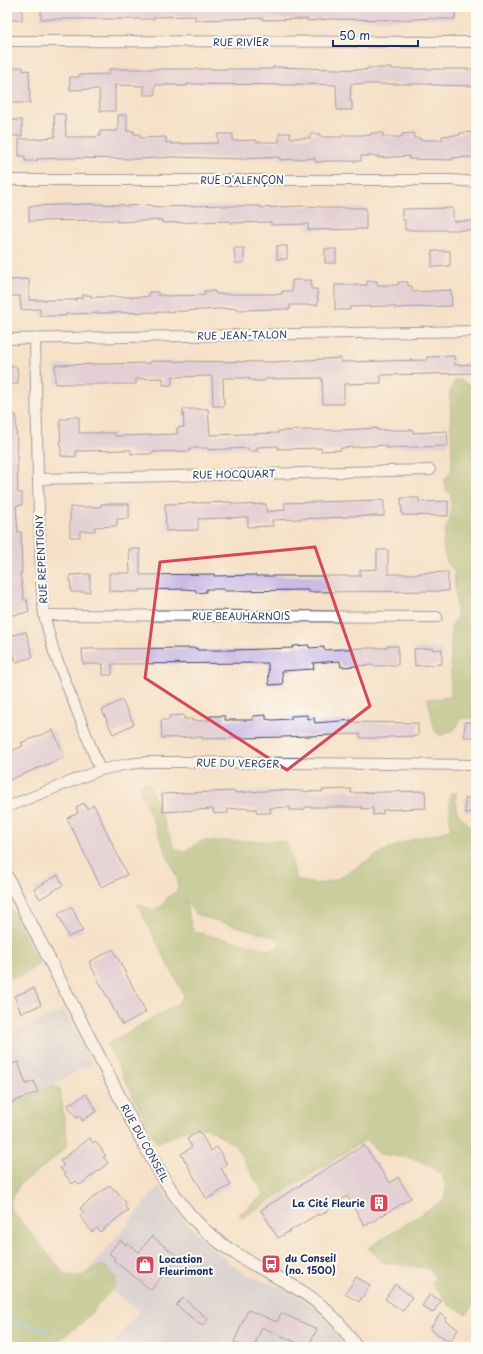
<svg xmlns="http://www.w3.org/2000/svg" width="483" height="1354" font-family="'Playpen Sans',sans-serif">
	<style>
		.industrial { fill: #bec2dd }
		.forest { fill: #95b468; stroke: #587263; fill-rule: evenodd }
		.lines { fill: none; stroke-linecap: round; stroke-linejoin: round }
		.stream { stroke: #5dc8d8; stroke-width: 3.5 }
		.building { fill: #ccb9e4 }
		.minor-casing { stroke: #3c4a6e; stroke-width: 12 }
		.tertiary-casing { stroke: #3c4a6e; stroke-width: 14 }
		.minor { stroke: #fff; stroke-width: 10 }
		.tertiary { stroke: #fff; stroke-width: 12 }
		.marked { fill: none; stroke: #d1495b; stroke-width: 3; stroke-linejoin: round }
		.labels { text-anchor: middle; stroke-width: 4; stroke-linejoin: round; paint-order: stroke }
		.street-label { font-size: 10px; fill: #1b2f5e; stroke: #fdfcf7 }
		.poi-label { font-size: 10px; font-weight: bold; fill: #1b2f5e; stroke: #fdfcf7; text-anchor: start }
	</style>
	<rect width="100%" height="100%" fill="#fdfcf7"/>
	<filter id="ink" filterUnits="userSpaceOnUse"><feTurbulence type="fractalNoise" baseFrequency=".025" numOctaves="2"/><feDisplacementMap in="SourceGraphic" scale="8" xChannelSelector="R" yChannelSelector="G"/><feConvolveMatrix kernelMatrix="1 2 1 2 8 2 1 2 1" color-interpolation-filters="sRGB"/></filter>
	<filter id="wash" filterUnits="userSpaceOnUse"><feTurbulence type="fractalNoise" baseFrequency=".012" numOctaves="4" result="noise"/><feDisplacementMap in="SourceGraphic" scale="16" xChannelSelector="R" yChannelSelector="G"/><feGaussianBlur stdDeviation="0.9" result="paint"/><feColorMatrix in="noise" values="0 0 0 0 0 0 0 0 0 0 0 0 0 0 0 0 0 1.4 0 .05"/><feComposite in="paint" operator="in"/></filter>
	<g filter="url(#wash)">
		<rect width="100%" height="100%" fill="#f6e1c8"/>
		<g class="industrial">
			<path d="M64,1010l28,54 -52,27 -33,15v-83l4,10z"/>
			<path d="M159,1186l30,40 27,26 22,17 12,7 28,10 22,11 15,11 15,15 17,24h-236l28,-36 -53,-38z"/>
		</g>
		<g class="forest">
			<path d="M455,380h5l16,10v328h-14l-7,11 -15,7 -5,-5 -7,-32 23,-2v-70l6,-9 -3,-49 -7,-5 -4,-18 2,-15 6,-16v-19l-5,-7 -2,-9 7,-8 1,-11 -2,-69z"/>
			<path d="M143,782l6,3 26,64 8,3 19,-11h80l6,4 8,33c30,16 51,-6 76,-20 8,-5 18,-10 28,-14 15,-7 34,-9 50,-14v-37h6v16l3,6 17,17v468l-9,14 -18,-9 -10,-14 -7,-5 3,-9 -7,-9 -44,-5 -16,-15 77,-49 1,-12 -4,-12 -12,-9 -15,-7 -35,-5 -6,-5 -7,-10 -125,79 -3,-4 25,-19 -28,-49 -30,-19 -17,2 -32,14 -50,-99 71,-40 6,-9 -47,-91 17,6 8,-4 6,-9 9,-6 1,-10 -39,-94zM185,901l12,14 84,24 -3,9 -8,2 -75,-18 -3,-4z"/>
			<path d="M7,901l31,63c-10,8 -18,16 -31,13z"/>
			<path d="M53,1085l7,4 8,56 -16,15 -33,25 -8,16 -1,8 56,66 15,1 17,-10h7l11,12 -2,9 -32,36 -23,17 -22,7h-30v-241z"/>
		</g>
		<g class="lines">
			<path class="stream" d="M7,1320l39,10"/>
		</g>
		<g id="blocks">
			<g class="building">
				<rect x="7" y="7" width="15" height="13"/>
				<path d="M41,7h414v12h-23v-1l-31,2 -71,-1 -23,2v-2l-44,1v-2l-68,2v-4l-41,1v2h-113z"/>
				<path d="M23,67v4l6,-1 1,33h-23v-35z"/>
				<path d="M273,67l94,3v-2h24v1h85v17l-45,-1v-1h-80l-1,17h2v9h-15l-1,-25 -40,-1v1l-109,-1v2h-10v-1h-22v10h-11v-9l-29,-1v26h-15l-1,-22 -29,1v-13h9v-2l30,-1v-5h164z"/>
				<path d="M54,114h11l1,23h29l5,-1v-5h18v-16h9v16h7v3h6v4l26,-1v6l5,-1v2l47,-1v-9h15v7l23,-1v2h23v-9h11v5h20v-4h10v3h23v-2h28v-2h12v4h19v-3l12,-1v5h6v2h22v-4l18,-1v-2l16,-1v18h-2v7l-22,1v2l-43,-1v-3l-31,2v-2h-17v5h-34l-12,1v-4l-35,2v-3l-36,2 -72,-2 -32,2 -73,-1 -30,1v2h-12v-5h-6v-17h23v-1l13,-1z"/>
				<rect x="7" y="120" width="15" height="16"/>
				<path d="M90,204l34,1v1l27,-1v1l9,1 62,-2v1h39v2l40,-2 24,1v1h41v21l-58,1v-6l-37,1v-3l-40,1v-2l-69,2v-3l-45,2v-2h-15l-73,1v-15z"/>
				<path d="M453,208v13h23v9h-71v-10h-3v-11z"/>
				<rect x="277" y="246" width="10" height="13"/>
				<path d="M234,248h10v15h-9z"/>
				<rect x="325" y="249" width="11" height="14"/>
				<path d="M432,251h18v15l-18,1z"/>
				<path d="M29,279v21h47v-2h6v-3h9v2h50l8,-1v-4h9v3h7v1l40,-1 -1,-4h11l1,3h66v-3h10v-11h19v9h6l1,16h-28v4l-53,1v-2l-72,4 -62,1 -37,1v2h-26v-7l-19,1 -1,-14h-13v-16z"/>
				<path d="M367,281h10v4h21v-3h10v4h4v6l39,-2 1,16 -58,2v-2l-44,1v3h-15v-25h32z"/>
				<path d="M454,356l1,9 21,-1v9l-95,2v8l-37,1v20h-21l-1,-26 -57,1v2h-11v-1h-5v-2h-26l1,28h-11l-1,-30 -40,1v8h-9v-7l-27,1v5h-81v-19l96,-2v-2l121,1 69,-4v4l45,-1 41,-1v-3z"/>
				<path d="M7,367h10l1,17h-11z"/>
				<path d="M183,409h25l2,26 68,-2v-2l25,-1h38l36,-2v2h36v3l34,-2 1,15 -62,2v-3l-45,3v2l-20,1v-3l-43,1v-3l-21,1v4h-9v-3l-40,2v-2h-18v3l-37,1v2h-22v-4l-55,1v6l-15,-1 -1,-37h8v-2h11v16h36v3h7l55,-2v-6l7,-1z"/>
				<path d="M7,415h9l2,78h4v12l-6,1 2,26h3l1,41h-2l4,27h3l2,12 -22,4z"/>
				<path d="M401,498h18v4l29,-1v15l-46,-1z"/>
				<path d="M384,500v16h-36v1l-76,3 1,6 -25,1v-10l-50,2v11l-32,1 -1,-27 67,-2v2h8l1,1 25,-1v8l19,-2 -1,-7z"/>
				<path d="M101,504h28v15h-12v7l-22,1v4h-15v6h-10v-30h31z"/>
				<path d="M129,549h11v26l74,-1v2l42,-1v1h104v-6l17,-1v-19h11v24h32v-1l28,-1v19l-140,1v-2l-84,1v-2h-18v3l-10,1v-3l-12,-1 -45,1v2l-30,-1v-18h21z"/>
				<path d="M90,574v18h-19l-1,-17z"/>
				<path d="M26,632l7,25 -17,5 -7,-26z"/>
				<path d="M309,645v3l15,-1v3l38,-2h24v-2h12v19h-11v1h-14v-1l-32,2 -1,-6 -27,2 1,6 -32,2 1,13 -14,1 -1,-22 -156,1v11h-9v-11h-20l-1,-15 115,-1v2h36l60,-2v-2z"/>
				<path d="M433,648v2l9,-1v15l-27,2 -1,-17z"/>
				<path d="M122,700l12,24 -21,10 -11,-24z"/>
				<path d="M184,715v4h8v2l18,-1v-4h15v4h28v-4l13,-1v4l6,1 19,-1v-3l16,-1v4l7,-1 1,5 38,-3v2l65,1v13l-31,1v1h-27v-4l-77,3 -81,2v-2l-40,1 -1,-18h8v-4z"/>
				<path d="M465,722h11v15h-12z"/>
				<path d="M53,730l12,27 -58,24v-28l16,-7 -2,-3z"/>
				<path d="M351,789v4l74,-2 1,17 -43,2v4l-10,1v-7l-11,1v-2h-57l-1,3h-14v-3l-20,1 1,5h-14l-1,-4h-8v-1l-20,1v4l-14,1 -1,-5 -50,3 -1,-18 73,-3v2l43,-3 44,2v-2z"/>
				<path d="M465,798h11v14l-11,1z"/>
				<path d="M84,803l3,6 7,-4 33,70 -26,12 -34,-69 11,-5 -2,-6z"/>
				<path d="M58,875l5,10 -23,14 -6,-10z"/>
				<path d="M72,907l11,24 -15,6 -10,-24z"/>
				<path d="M113,949l33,63 -24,13 -33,-63z"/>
				<path d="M34,988l7,17 -20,8 -7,-17z"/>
				<path d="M18,1062l8,22 8,-3 4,11 -31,12v-38z"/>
				<path d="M86,1094l11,17 -15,10 -2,-5 -4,2 -8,-13z"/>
				<path d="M199,1131l12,20 6,-4 10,17 -6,4 10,17 -24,14 -26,-45 11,-7 -5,-8z"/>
				<path d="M90,1138l3,5 2,-2 11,15 -3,1 5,6 -28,22 -4,-4 -4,3 -12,-16 4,-3 -4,-4z"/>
				<path d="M364,1145l26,38 8,-6 13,21 -46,28 -18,-30 -19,12 1,2 -10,6 -1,-2 -40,24 -17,-28z"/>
				<path d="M110,1185l4,5 1,-1 11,14 -2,2 4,5 -28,22 -3,-4 -5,4 -12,-16 4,-3 -4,-5z"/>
				<path d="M152,1236l26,21 -27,33 -38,-30 2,-2 -6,-5 11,-13 6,5 1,-2 12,9z"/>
				<path d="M356,1277l14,8 -11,17 -14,-8z"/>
				<path d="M395,1284l17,13 -9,14 -18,-12z"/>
				<path d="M430,1294l11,7 -8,12 -11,-7z"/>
				<path d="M183,1298l25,21 -6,7 -26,-21z"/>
				<path d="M248,1310l29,12 4,-9 36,16 -9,18h-2l-44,-20 -8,20h-10l-10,-5z"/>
				<path d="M440,1314l7,4 -2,3 13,8 -8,13 -20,-13z"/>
			</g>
		</g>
	</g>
	<g filter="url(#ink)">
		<use href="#blocks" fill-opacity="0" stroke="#3c4a6e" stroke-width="1"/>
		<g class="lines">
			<g class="minor-casing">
				<g id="minor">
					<path d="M7,41l469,1"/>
					<path d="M7,180h445l24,2"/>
					<path d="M7,339l469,-8"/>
					<path d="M35,339l3,140 3,101 3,35 10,37 46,118"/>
					<path d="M38,479l392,-9"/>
					<path d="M44,615l393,2"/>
					<path d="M7,807l93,-37 28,-6 19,-2h51l278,3"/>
				</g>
			</g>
			<g class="tertiary-casing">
				<path id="tertiary" d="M7,877c34,66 68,132 102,199 24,47 47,98 81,139 16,18 35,33 56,45 29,17 63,31 86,56 10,9 17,20 24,31"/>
			</g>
			<use href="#minor" class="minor"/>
			<use href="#tertiary" class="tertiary"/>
		</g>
	</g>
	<path d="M0 0H483V1354H0ZM315,547l55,159 -83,64 -142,-92 15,-116z" fill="#f6e1c8" fill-opacity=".55" fill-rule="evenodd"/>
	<path class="marked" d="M315,547l55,159 -83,64 -142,-92 15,-116z"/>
	<defs>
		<g id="building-square" transform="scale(1)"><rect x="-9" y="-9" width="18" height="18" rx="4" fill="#d1495b" stroke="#fdfcf7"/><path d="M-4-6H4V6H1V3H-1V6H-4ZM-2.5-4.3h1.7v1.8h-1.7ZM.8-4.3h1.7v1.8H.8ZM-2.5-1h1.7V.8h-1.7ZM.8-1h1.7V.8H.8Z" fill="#fff"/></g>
		<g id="bus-square" transform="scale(1)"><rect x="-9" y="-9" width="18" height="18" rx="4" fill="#d1495b" stroke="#fdfcf7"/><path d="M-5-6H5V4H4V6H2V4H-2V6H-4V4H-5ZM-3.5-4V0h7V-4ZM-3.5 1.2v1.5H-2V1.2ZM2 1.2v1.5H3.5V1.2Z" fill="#fff"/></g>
		<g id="shop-square" transform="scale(1)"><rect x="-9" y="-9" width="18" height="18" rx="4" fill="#d1495b" stroke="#fdfcf7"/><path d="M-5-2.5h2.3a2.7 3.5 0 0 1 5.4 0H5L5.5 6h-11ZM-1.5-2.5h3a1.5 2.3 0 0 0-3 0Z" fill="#fff"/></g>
	</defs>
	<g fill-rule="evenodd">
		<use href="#building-square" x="379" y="1203"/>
		<use href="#bus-square" x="271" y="1264"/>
		<use href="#shop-square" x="145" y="1265"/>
	</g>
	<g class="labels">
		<g class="street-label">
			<text x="241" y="46">RUE RIVIER</text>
			<text x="242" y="184">RUE D'ALENÇON</text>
			<text transform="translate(242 335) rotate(-1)" y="4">RUE JEAN-TALON</text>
			<text transform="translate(234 474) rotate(-1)" y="4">RUE HOCQUART</text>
			<text transform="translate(41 559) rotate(-93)" y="4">RUE REPENTIGNY</text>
			<text x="241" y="620">RUE BEAUHARNOIS</text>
			<text transform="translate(238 763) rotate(1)" y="4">RUE DU VERGER</text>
			<text transform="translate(145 1143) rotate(61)" y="4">RUE DU CONSEIL</text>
		</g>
		<g class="poi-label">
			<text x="365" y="1207" text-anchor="end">La Cité Fleurie</text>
			<text x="285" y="1262">du Conseil<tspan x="285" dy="12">(no. 1500)</tspan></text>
			<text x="159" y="1263">Location<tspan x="159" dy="12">Fleurimont</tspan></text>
		</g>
	</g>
	<rect width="483" height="1354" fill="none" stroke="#fdfcf7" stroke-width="24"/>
	<path d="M333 40v6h85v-6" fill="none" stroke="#1b2f5e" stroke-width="2"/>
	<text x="339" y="40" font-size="12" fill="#1b2f5e" stroke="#fdfcf7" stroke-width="3" paint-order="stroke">50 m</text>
</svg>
